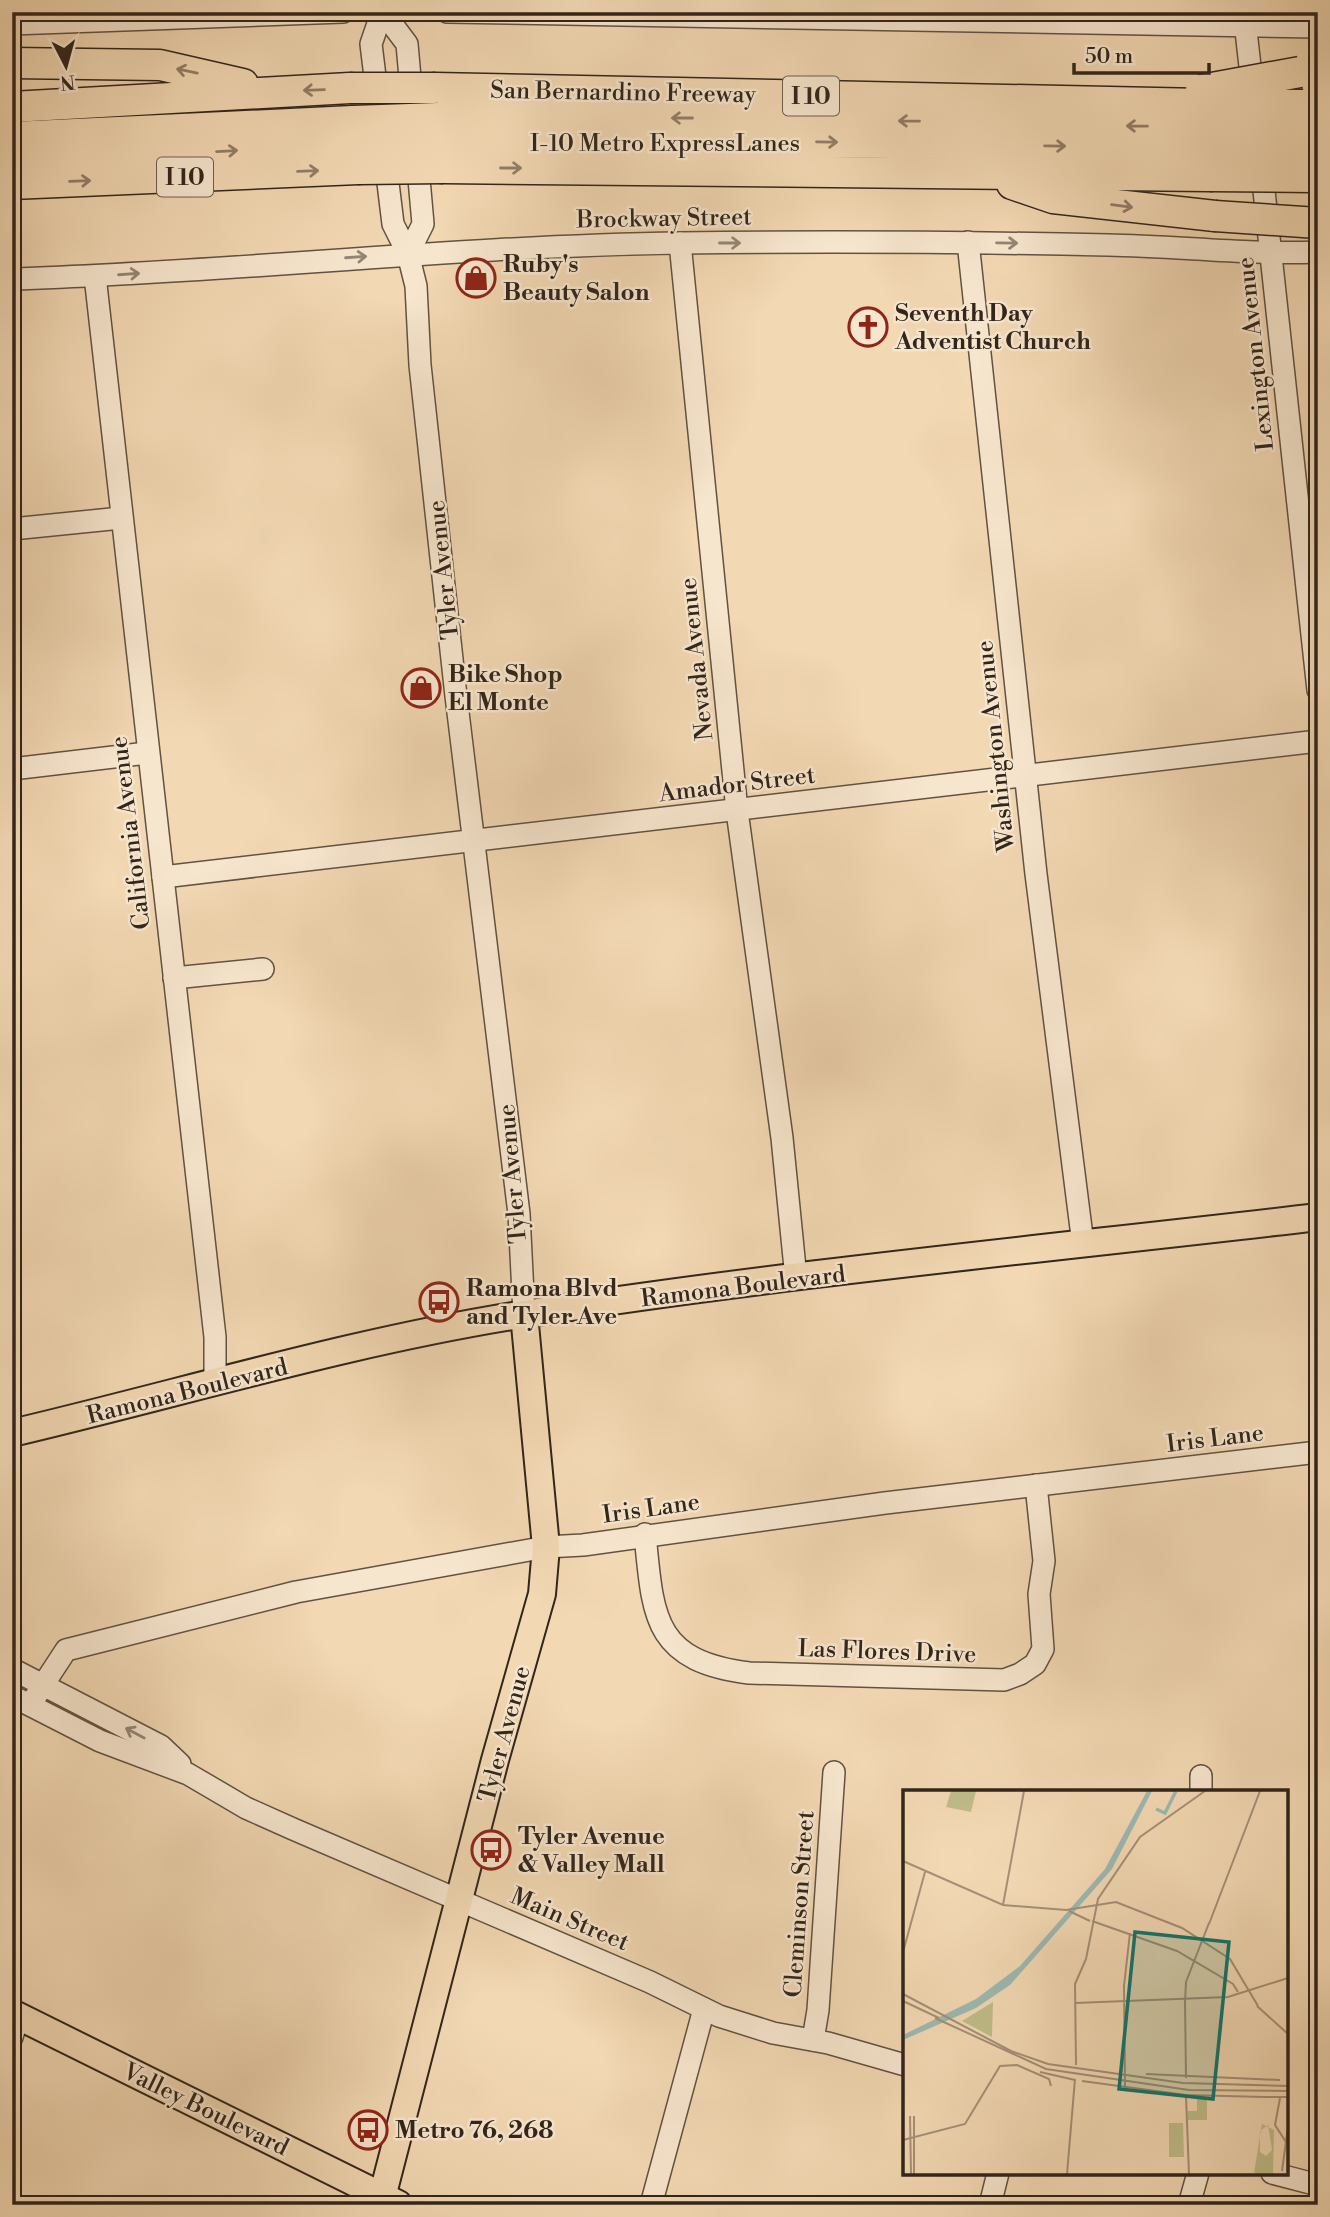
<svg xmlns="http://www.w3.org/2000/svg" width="1330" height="2217" font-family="'Libre Bodoni',serif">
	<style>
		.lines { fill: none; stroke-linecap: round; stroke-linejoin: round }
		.minor-casing { stroke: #615242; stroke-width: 24 }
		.major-casing { stroke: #31251c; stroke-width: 30 }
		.highway-casing { stroke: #31251c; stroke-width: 33 }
		.minor { stroke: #f7e6ce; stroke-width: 21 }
		.major { stroke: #f2d8b3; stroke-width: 26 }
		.highway { stroke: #f2d8b3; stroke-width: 30 }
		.highway-bridge-casing { stroke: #31251c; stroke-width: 33; stroke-linecap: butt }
		.highway-bridge { stroke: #f2d8b3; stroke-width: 30 }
		.oneway { stroke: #927e68 }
		.oneway2 { stroke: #948675 }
		.labels { text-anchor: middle; stroke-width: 5; stroke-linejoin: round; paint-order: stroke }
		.shield { fill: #f7e6ce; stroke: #6c5f51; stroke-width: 2 }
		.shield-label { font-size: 23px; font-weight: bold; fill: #31251c }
		.street-label { font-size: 24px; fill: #31251c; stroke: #f7e6ce }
		.poi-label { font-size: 24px; font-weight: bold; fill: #31251c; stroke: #f7e6ce; text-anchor: start }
		.inset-river { fill: none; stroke: #9cb9b2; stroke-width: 3.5 }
		.inset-road { fill: none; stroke: #a59077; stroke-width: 2 }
		.view { fill: #0f766e; fill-opacity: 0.15; stroke: #0f766e; stroke-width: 3.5 }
		.inset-edge { fill: none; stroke: #31251c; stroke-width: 3.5 }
	</style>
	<rect width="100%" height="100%" fill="#f2d8b3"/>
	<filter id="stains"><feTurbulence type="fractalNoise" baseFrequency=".00286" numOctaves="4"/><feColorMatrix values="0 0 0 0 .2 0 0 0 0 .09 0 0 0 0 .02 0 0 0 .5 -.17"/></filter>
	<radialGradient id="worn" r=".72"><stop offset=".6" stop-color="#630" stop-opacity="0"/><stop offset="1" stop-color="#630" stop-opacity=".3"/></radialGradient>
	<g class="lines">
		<g class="minor-casing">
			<g id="minor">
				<path d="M382,12l-11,32 22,180 15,30 8,32 4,79 36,331 63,518 5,100"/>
				<path d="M383,12l24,32 16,180 -15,30"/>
				<path d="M447,12l871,15"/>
				<path d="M1244,13l9,80"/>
				<path d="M12,24l331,-12"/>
				<path d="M1261,163l57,527"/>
				<path d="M968,242l68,632 47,370"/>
				<path d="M680,243l57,568 45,327 14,140"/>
				<path d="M95,276l120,1061v46"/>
				<path d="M12,279c223,-7 445,-33 669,-36 142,-2 285,-1 427,2 70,1 140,10 210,7"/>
				<path d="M12,529l109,-11"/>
				<path d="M12,769l135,-16"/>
				<path d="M163,877l1155,-136"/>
				<path d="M174,978l89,-9"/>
				<path d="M645,1534c8,83 8,127 104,139l255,7 16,-6 15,-10 8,-15 -4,-55 5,-33 -8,-76"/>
				<path d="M12,1669l149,77 19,18"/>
				<path d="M12,1696l88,45 88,33 58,34 47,21 357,153 69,34 54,17 55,10 77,22"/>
				<path d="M30,1705l36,-55 230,-58 250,-45 37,-2 302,-42 433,-51"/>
				<path d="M1201,1792v-16"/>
				<path d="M12,2037l6,-20"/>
				<path d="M813,2040l5,-30 16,-238"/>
				<path d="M1272,2173l46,12"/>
				<path d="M651,2205l53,-196"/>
				<path d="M990,2205l8,-32"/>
				<path d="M1189,2205l9,-32"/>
			</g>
		</g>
		<g class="major-casing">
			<g id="major">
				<path d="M12,1433c170,-40 340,-92 513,-119 263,-41 528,-66 793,-97"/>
				<path d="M12,2013l386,191"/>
				<path d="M380,2205l115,-445 47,-166 4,-47 -22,-233"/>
			</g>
		</g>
		<g class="highway-casing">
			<g id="highway">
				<path d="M12,63l148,2 83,19"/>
				<path d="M435,88l768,16"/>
				<path d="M12,107l338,-19"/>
				<path d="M438,118h308l459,10"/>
				<path d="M12,137l341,-16"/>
				<path d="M441,144c256,-3 511,-5 767,10"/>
				<path d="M12,161l344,-15"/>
				<path d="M443,168l767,8"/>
				<path d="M12,184l346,-15"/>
				<path d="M1012,184l41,14 162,18"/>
			</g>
		</g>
		<use href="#minor" class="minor"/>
		<use href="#major" class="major"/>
		<use href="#highway" class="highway"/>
		<g class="highway-bridge-casing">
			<g id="highway-bridge">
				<path d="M350,88h85"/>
				<path d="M1201,90l99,-18"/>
				<path d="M1203,104l100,1"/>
				<path d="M353,121l85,-3"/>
				<path d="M1205,128l102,4"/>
				<path d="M356,146l85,-2"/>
				<path d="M1208,154l102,2"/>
				<path d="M358,169l85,-1"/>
				<path d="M1210,176l102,1"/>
				<path d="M1215,216l103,7"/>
			</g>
		</g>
		<use href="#highway-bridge" class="highway-bridge"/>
	</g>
	<defs><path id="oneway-shaft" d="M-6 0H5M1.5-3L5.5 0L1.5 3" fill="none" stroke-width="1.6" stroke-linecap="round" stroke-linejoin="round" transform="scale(1.75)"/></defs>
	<g class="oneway">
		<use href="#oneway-shaft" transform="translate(187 71) rotate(-168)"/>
		<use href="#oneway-shaft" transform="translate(314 90) rotate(178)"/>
		<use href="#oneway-shaft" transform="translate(682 118) rotate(-180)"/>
		<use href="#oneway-shaft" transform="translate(909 121) rotate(-179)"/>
		<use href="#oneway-shaft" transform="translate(1137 126) rotate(-179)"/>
		<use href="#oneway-shaft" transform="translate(827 142) rotate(1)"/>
		<use href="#oneway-shaft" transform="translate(1055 146) rotate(1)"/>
		<use href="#oneway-shaft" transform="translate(227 151) rotate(-3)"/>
		<use href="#oneway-shaft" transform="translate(511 168)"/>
		<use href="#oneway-shaft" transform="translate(308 171) rotate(-2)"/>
		<use href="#oneway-shaft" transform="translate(80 181) rotate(-2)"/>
		<use href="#oneway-shaft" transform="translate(1122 206) rotate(7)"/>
	</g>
	<g class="oneway2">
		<use href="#oneway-shaft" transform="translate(730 243)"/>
		<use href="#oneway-shaft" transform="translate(1007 243) rotate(1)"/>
		<use href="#oneway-shaft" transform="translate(356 257) rotate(-4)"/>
		<use href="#oneway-shaft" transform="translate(129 274) rotate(-4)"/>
		<use href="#oneway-shaft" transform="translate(135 1733) rotate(-152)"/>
	</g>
	<defs>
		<g id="shop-ring" transform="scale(2.0125)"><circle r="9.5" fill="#f7e6ce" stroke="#8f2418" stroke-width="1.5"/><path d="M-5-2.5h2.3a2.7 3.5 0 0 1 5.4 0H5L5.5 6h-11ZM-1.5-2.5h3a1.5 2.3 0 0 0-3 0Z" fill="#8f2418"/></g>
		<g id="church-ring" transform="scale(2.0125)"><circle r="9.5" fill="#f7e6ce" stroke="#8f2418" stroke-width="1.5"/><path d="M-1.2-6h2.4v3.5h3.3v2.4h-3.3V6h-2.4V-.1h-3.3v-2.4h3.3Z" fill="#8f2418"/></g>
		<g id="bus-ring" transform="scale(2.0125)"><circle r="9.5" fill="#f7e6ce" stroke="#8f2418" stroke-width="1.5"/><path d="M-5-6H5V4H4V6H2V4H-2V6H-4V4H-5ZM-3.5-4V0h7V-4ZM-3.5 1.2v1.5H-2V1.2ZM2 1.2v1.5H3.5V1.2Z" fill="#8f2418"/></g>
	</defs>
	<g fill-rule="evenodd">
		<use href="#shop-ring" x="476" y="278"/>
		<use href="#church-ring" x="868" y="327"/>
		<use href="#shop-ring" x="421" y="688"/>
		<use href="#bus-ring" x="439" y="1302"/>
		<use href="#bus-ring" x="491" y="1850"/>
		<use href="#bus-ring" x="368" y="2130"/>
	</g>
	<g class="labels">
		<g class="shield">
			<rect x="783" y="76.5" width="56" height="39" rx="5"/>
			<rect x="157" y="157.5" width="56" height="39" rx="5"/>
		</g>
		<g class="shield-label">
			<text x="811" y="104">I 10</text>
			<text x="185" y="185">I 10</text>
		</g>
		<g class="street-label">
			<text transform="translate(623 92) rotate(1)" y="8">San Bernardino Freeway</text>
			<text x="665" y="151">I-10 Metro ExpressLanes</text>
			<text transform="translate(664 218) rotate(-1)" y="8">Brockway Street</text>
			<text transform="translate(1255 354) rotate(-96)" y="8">Lexington Avenue</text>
			<text transform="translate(443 570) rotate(-96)" y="8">Tyler Avenue</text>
			<text transform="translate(696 659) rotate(-96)" y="8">Nevada Avenue</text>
			<text transform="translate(995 746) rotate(-96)" y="8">Washington Avenue</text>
			<text transform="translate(737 784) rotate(-7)" y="8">Amador Street</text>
			<text transform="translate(130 833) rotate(-97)" y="8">California Avenue</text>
			<text transform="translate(512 1174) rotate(-95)" y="8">Tyler Avenue</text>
			<text transform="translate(743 1286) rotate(-7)" y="8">Ramona Boulevard</text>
			<text transform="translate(187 1391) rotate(-14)" y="8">Ramona Boulevard</text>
			<text transform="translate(1215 1438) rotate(-7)" y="8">Iris Lane</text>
			<text transform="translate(651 1508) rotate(-8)" y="8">Iris Lane</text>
			<text transform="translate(887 1651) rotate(2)" y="8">Las Flores Drive</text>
			<text transform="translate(504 1734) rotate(-75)" y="8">Tyler Avenue</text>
			<text transform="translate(799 1904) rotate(-86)" y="8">Cleminson Street</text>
			<text transform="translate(570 1919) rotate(23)" y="8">Main Street</text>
			<text transform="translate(206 2109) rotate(26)" y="8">Valley Boulevard</text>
		</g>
		<g class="poi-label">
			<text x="503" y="272">Ruby's<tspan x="503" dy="28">Beauty Salon</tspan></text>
			<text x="895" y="321">Seventh Day<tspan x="895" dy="28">Adventist Church</tspan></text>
			<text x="448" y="682">Bike Shop<tspan x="448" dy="28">El Monte</tspan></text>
			<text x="466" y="1296">Ramona Blvd<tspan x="466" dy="28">and Tyler Ave</tspan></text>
			<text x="518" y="1844">Tyler Avenue<tspan x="518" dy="28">&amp; Valley Mall</tspan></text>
			<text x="395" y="2138">Metro 76, 268</text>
		</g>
	</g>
	<g transform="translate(903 1790)">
		<rect width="385" height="385" fill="#f2d8b3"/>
		<path d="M48,1h25l-5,21 -25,-5zM90,212l-1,35 -30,-16zM294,309h10v21h-19v-9h9zM266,333h14l1,34h-15zM359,334l12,6 -1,44 -19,-1zM365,335l4,25 -6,6 -6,-4v-21z" fill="#bfbd89" fill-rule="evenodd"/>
		<path d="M244,1h5l-40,78 -102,116 -34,23 -73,32v-5l73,-36 44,-33 85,-97z" fill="#9cb9b2"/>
		<path class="inset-river" d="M253,19l9,4 11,-22"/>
		<path class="inset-road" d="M0,71l100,44 63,5 50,-8 66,26 48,31 28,47M100,115l21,-114M166,121l21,10M189,131l85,30 56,33 5,8M306,134l51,-133M0,162l22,-80M0,204l108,57 37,13 135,19 105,3M0,211l36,17M282,212l1,76M282,212l1,-20 23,-59M172,213l153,-6 60,-19M354,216l31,28M32,228l111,51 143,21 99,1M173,275l-1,-81 11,-25 12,-60 42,-62 65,-46M137,282l35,8M243,284l134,6M179,291l104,14 78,2M222,298l-1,-102 6,-53M283,306l3,78M361,307h24M377,308l-5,27 11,17M7,326l1,58M0,350l62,-16 35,-58 17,-1 32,14 2,7M379,381l6,-44M11,384v-58M164,384l8,-95"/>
		<path class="view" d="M232,142l94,10 -16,157 -94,-10z"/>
		<rect width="385" height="385" class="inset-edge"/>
	</g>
	<rect width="1330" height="2217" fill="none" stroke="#f2d8b3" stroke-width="42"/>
	<rect x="14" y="14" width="1302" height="2189" fill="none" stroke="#31251c" stroke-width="3.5"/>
	<rect x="21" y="21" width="1288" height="2175" fill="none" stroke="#31251c" stroke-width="2"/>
	<g transform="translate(66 66) rotate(174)" stroke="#f7e6ce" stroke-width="5" paint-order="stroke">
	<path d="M0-5L12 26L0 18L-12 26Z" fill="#31251c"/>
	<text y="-10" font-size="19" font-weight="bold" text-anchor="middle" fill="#31251c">N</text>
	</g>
	<path d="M1074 63v10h135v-10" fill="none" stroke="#31251c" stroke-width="3.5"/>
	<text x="1085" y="63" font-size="21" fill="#31251c" stroke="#f7e6ce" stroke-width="5" paint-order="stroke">50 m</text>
	<rect width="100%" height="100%" filter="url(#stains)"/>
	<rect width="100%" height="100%" fill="url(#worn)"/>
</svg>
